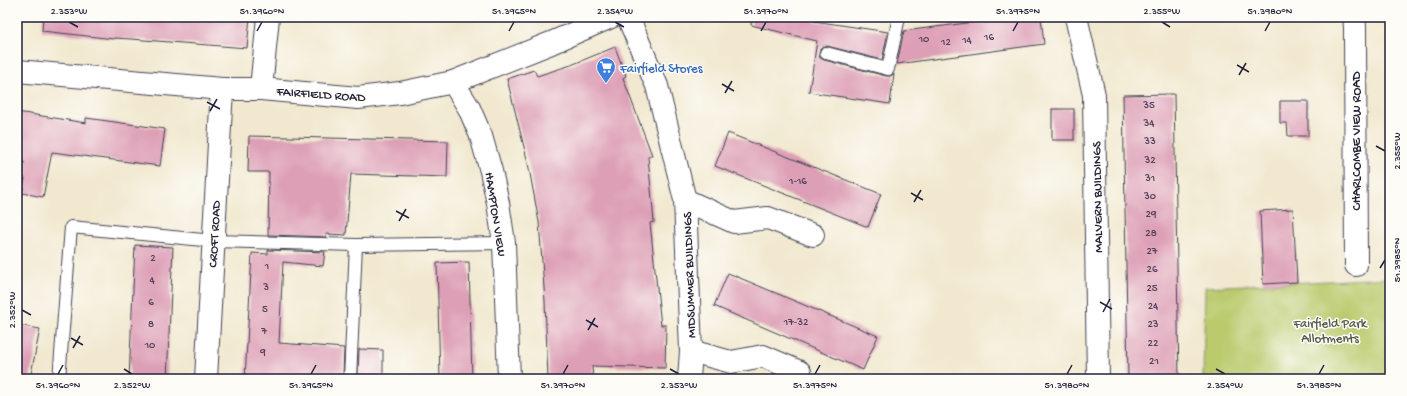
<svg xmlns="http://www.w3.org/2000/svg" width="1407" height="396" font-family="'Gochi Hand',sans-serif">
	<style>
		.green { fill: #baca6d; stroke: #6e7654 }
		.building { fill: #dd9fb6 }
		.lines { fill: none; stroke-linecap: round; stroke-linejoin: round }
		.service-casing { stroke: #414051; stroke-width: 14 }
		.minor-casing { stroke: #414051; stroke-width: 24 }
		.service { stroke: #fff; stroke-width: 12 }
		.minor { stroke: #fff; stroke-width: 22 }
		.ticks { fill: none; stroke: #22223b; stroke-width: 1.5 }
		.labels { text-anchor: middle; stroke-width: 3; stroke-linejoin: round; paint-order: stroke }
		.number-label { font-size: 11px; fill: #51415a }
		.shop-label { font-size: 13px; fill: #366cbe; stroke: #fdfcf7; text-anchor: start }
		.street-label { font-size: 13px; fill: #22223b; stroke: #fdfcf7 }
		.park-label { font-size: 13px; fill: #575d4c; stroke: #fdfcf7 }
		.neatline { fill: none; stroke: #22223b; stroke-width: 1.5 }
		.ticks-label { font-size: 10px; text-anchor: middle; fill: #22223b }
	</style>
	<rect width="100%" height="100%" fill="#fdfcf7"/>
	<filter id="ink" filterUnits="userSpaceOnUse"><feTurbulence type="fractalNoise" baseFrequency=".025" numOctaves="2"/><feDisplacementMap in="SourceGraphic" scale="8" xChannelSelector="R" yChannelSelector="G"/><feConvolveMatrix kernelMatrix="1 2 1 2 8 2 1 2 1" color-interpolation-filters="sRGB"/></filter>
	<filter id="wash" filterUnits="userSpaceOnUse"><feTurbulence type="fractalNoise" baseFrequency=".012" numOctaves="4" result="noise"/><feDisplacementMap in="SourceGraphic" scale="16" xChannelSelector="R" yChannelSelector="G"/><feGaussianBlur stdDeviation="0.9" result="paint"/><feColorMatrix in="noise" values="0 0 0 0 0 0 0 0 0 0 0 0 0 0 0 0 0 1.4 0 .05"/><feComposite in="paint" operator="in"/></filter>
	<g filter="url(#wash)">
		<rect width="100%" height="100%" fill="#f1e8cf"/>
		<path class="green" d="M1390,278v101h-187l2,-92z"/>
		<g id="blocks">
			<g class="building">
				<path d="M43,17h207l-3,31 -116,-9 -17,-1v1l-72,-8z"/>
				<path d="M752,17h63l-1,4 74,11 -6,28 -55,-14 -7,2 -1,7 1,3 4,2 62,16h4l4,-2 -4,30 -81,-12 8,-51 -66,-16z"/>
				<path d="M1014,17h27l3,27 -147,20 7,-33z"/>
				<path d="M615,47l11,29 -3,2 29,77 -4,2 6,65 -4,1 11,102h5l-1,43 -73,-2 1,13h-45l-3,-78 -6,-79 -11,-59 -21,-84 27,-9 3,6 34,-11z"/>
				<path d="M1174,94l5,285h-51l-5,-284z"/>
				<path d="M1280,101h28v35h-20l-1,-13h-7z"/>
				<rect x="1052" y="109" width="22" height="31"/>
				<path d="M17,112l69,11v-5l79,11 -5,37 -108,-14 -9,45 -21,-4 3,-15 -3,-1 2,-15 -5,-1 2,-18 -4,-1z"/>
				<path d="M728,133l153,61 -13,33 -153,-61z"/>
				<path d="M249,136l199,5 -1,36 -96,-3 -5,61 -20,-1v3l-58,-2 1,-63h-21z"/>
				<path d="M1293,209l4,73 -34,2 -3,-73z"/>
				<path d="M135,245l38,2 -6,132h-38z"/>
				<path d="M268,250l57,2 -2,14 -40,-4 -4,81 65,5 -1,27h-5l-1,4h-92l7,-126 16,1z"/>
				<path d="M469,262l3,117h-32l-3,-116z"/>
				<path d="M728,273l150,63 -15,34 -149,-64z"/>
				<path d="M17,325l23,4 -10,50h-13z"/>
				<path d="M359,349l24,1v25h-25z"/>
			</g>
		</g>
	</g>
	<g filter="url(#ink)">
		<use href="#blocks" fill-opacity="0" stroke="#414051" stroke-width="1"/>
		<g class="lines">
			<g class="service-casing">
				<g id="service">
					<path d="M826,53l62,16 11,-52"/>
					<path d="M59,379l12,-152 142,14 143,4 148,-2"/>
					<path d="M350,379l6,-134"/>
				</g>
			</g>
			<g class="minor-casing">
				<g id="minor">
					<path d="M628,17l29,69 28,114 6,151 -2,28"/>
					<path d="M1076,17l18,78 4,284"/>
					<path d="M1354,17l1,10 1,238"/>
					<path d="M17,71l205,18h39l97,9 42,-5 53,-11 98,-39 60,-26"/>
					<path d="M453,82l16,26 12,28 10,35 7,32 6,40 5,136"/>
					<path d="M261,89l7,-72"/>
					<path d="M685,200l49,22 34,-4 45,17"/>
					<path d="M691,351l40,11 32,-6 37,16"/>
					<path d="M206,379l16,-290"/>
				</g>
			</g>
			<use href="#service" class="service"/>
			<use href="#minor" class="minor"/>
		</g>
	</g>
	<path class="ticks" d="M69,22l9,5M615,22l9,5M1162,22l8,5M257,31l5,-9M509,31l5,-9M761,31l5,-9M1013,31l5,-9M1265,31l5,-9M1237,65l12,7M1239,75l7,-12M722,84l12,7M725,93l7,-12M207,102l13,7M210,111l7,-12M1376,146l9,5M911,193l12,7M914,202l7,-12M396,211l13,7M399,221l7,-12M1380,268l5,-8M1100,302l12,7M22,310l9,5M1103,312l7,-13M586,320l12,7M588,330l7,-12M71,338l12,7M73,348l7,-12M124,369l8,5M670,369l9,5M1216,369l9,5M58,374l5,-9M311,374l5,-9M563,374l5,-9M815,374l5,-9M1067,374l5,-9M1319,374l5,-9"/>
	<defs>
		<g id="supermarket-pin" transform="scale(1)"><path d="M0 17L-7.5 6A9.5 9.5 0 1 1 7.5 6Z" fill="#3f7fe0" stroke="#fdfcf7"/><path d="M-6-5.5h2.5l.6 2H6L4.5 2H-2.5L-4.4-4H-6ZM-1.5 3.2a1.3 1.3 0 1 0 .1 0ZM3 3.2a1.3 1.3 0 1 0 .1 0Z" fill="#fff"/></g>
	</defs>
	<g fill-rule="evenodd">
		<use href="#supermarket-pin" x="606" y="67"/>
	</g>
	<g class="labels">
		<g class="number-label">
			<text x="989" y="40">16</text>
			<text x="924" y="42">10</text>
			<text x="967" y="43">14</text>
			<text x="946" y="45">12</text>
			<text x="1149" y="108">35</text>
			<text x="1149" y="126">34</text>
			<text x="1150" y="144">33</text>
			<text x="1150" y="163">32</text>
			<text x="1150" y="181">31</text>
			<text x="798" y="184">1-16</text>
			<text x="1150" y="199">30</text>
			<text x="1151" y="217">29</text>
			<text x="1151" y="236">28</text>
			<text x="1152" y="254">27</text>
			<text x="153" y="261">2</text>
			<text x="267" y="269">1</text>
			<text x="1152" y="272">26</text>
			<text x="152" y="283">4</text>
			<text x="266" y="290">3</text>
			<text x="1152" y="291">25</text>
			<text x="151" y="305">6</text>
			<text x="1153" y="309">24</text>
			<text x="265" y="312">5</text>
			<text x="796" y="325">17-32</text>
			<text x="151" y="327">8</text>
			<text x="1153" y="327">23</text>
			<text x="264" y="334">7</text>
			<text x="1153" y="346">22</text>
			<text x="150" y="348">10</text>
			<text x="263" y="355">9</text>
			<text x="1154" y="364">21</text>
		</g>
		<g class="shop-label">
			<text x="620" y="72">Fairfield Stores</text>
		</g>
		<g class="street-label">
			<text transform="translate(321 93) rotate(4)" y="5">FAIRFIELD ROAD</text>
			<text transform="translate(1355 141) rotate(-90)" y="5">CHARLCOMBE VIEW ROAD</text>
			<text transform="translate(1096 197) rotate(-91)" y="5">MALVERN BUILDINGS</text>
			<text transform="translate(497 214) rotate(81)" y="5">HAMPTON VIEW</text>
			<text transform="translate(213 234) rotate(-87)" y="5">CROFT ROAD</text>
			<text transform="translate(688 275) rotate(-92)" y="5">MIDSUMMER BUILDINGS</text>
		</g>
		<g class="park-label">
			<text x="1330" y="327">Fairfield Park<tspan x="1330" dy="15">Allotments</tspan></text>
		</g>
	</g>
	<rect width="1407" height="396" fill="none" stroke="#fdfcf7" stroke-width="44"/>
	<rect x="22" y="22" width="1363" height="352" class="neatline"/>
	<g class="ticks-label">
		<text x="69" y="14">2.353°W</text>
		<text x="262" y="14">51.3960°N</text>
		<text x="514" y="14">51.3965°N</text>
		<text x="615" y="14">2.354°W</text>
		<text x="766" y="14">51.3970°N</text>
		<text x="1018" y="14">51.3975°N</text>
		<text x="1162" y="14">2.355°W</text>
		<text x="1270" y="14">51.3980°N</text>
		<text transform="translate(1396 151) rotate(-90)" y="4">2.355°W</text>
		<text transform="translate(1396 260) rotate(-90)" y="4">51.3985°N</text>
		<text transform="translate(11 310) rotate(-90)" y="4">2.352°W</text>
		<text x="58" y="388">51.3960°N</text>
		<text x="132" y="388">2.352°W</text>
		<text x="311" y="388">51.3965°N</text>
		<text x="563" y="388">51.3970°N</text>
		<text x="679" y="388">2.353°W</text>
		<text x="815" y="388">51.3975°N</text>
		<text x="1067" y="388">51.3980°N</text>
		<text x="1225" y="388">2.354°W</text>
		<text x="1319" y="388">51.3985°N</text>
	</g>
</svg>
